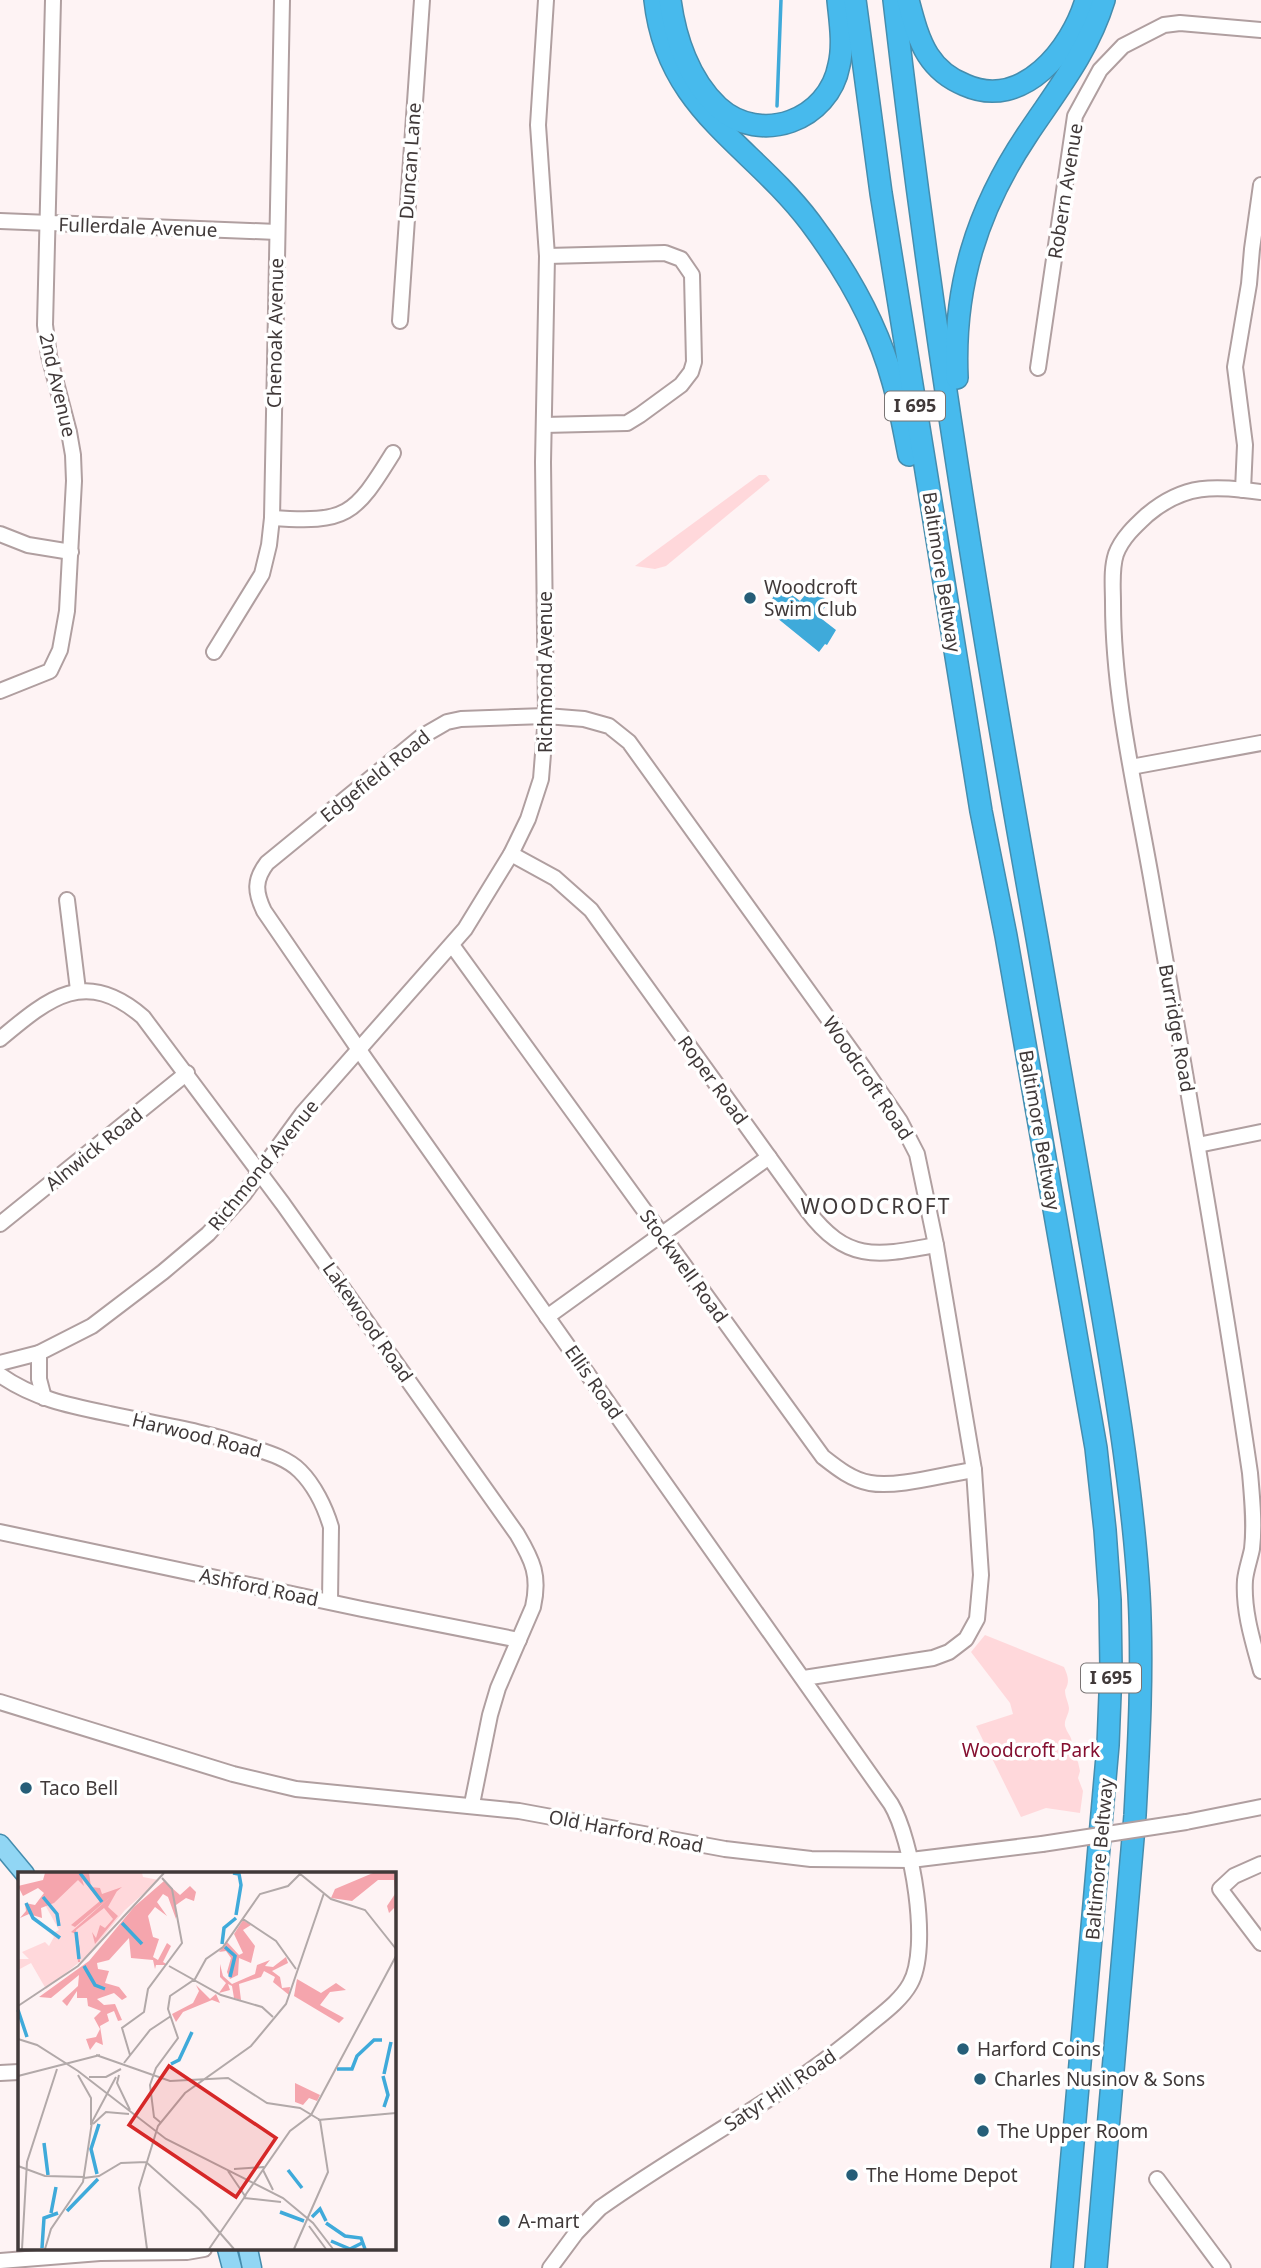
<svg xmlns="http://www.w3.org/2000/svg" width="1261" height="2268" font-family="'Noto Sans',sans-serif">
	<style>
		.green { fill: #ffd8db }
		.water { fill: #3faada }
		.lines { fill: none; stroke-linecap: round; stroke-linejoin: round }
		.stream { stroke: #3faada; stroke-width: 3.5 }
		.minor-casing { stroke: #b09fa0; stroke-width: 18 }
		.major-casing { stroke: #458dae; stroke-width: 21 }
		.highway-casing { stroke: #458dae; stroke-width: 24 }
		.minor { stroke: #fff; stroke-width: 14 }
		.major { stroke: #91d6f4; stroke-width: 18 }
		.highway { stroke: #47baed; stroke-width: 21 }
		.minor-bridge-casing { stroke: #b09fa0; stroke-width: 18; stroke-linecap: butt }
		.minor-bridge { stroke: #fff; stroke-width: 14 }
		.poi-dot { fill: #265e78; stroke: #fff; stroke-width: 2.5 }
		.labels { text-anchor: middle; stroke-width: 7; stroke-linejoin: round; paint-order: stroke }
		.shield { fill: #fff; stroke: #797474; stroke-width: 2 }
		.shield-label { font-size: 18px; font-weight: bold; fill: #403939 }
		.street-label { font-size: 19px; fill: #403939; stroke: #fff }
		.poi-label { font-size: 19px; fill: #403939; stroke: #fff; text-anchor: start }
		.park-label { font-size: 19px; fill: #840f30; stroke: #fff }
		.neighbourhood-label { font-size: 21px; letter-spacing: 2px; fill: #403939; stroke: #fff }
		.inset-river { fill: none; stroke: #3faada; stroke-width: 3.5 }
		.inset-road { fill: none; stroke: #b2a9a9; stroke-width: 2 }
		.view { fill: #d62828; fill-opacity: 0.15; stroke: #d62828; stroke-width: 3.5 }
		.inset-edge { fill: none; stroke: #403939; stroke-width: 3.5 }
	</style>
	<rect width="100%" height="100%" fill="#fef3f4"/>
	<g class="green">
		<path d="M759,475h7l4,5 -104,86 -11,3 -20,-3z"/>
		<path d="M985,1635l79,32c4,9 6,15 1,23 0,7 3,11 4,18 0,7 -5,11 -4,18 3,10 10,12 5,23l8,13 2,9 -2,7 5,13 -3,22 -34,-5 -25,9 -45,-91 37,-12 -3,-11 -39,-51z"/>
	</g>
	<path class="water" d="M783,588l17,13 11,-13 18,14 -11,14 18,14 -9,15 -2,-1 -6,8 -53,-43 9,-15 2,1z"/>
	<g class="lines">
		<path class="stream" d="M777,106l4,-106"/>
		<g class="minor-casing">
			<g id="minor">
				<path d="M0,221l277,11"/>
				<path d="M400,321l22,-321"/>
				<path d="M1038,368l37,-252 25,-46 23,-24 41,-21 16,-2 81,7"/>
				<path d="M544,425l83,-2 13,-8 41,-30 10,-13 3,-10 -2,-87 -11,-16 -16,-6 -118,3"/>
				<path d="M1243,490l2,-45 -10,-78 14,-83 3,-35 9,-64"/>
				<path d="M1261,492c-47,-6 -76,-9 -114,23 -12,11 -25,23 -31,39 -5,15 -3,33 -3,49 0,94 23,188 39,280 34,196 69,392 98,590 2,24 5,51 2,76 -2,10 -6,21 -7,31 -2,31 8,62 16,91"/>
				<path d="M272,518c75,5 82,-2 121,-65"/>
				<path d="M0,534l28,11 43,7"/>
				<path d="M214,652l48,-78 7,-29 3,-27 10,-518"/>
				<path d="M0,691l50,-20 10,-21 7,-39 7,-130 -1,-26 -4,-23 -20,-76 -4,-31 8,-325"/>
				<path d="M1131,767l130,-24"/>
				<path d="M511,854l44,24 36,32 216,300c40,53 70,46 129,35"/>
				<path d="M67,900l11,90"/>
				<path d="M452,945l371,512c14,11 29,23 47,26 28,5 75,-9 104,-13"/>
				<path d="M0,1039c49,-41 85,-72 143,-22l140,187 234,330c16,27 23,42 16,73l-35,81 -8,27 -18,89"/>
				<path d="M1198,1145l63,-13"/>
				<path d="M0,1224l187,-151"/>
				<path d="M547,1317l222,-160"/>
				<path d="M39,1353v26l5,19"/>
				<path d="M0,1363l39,-10 53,-27 71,-54 45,-38 36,-40 58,-80 163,-185 46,-75 17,-35 13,-40 5,-63 -3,-254 4,-206 -9,-131 8,-125"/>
				<path d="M0,1375c34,24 71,31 110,39 46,10 93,17 137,32 18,6 39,11 53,25 14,14 25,36 31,56l-1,74"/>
				<path d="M0,1532l362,77 157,31"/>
				<path d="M0,1702l233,72 63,15 223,22 206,38 86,10 100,1 131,-16"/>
				<path d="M1186,1822l75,-15"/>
				<path d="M1261,1864l-27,12 -14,13 41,54"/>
				<path d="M0,2073l19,-1"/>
				<path d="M1157,2179l66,89"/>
				<path d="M0,2261l100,-8 87,-1 17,-3"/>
				<path d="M550,2268l26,-35 24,-25c87,-62 183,-110 264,-179 15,-13 36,-27 46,-45 21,-36 2,-145 -19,-180l-525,-744 -102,-149c-9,-19 -10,-31 3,-48l154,-126 26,-15 14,-3 85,-3 38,3 25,7 20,16 234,325 37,54 17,33 19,91 38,225 7,105 -4,44 -11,20 -17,13 -16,6 -129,20"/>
			</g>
		</g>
		<g class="major-casing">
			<g id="major">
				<path d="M0,1844l25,30"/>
				<path d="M227,2249l5,19"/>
				<path d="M248,2249l4,19"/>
			</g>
		</g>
		<g class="highway-casing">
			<g id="highway">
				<path d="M655,0c12,110 95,143 155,222 36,48 67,101 83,160 7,24 11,49 16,73"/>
				<path d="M670,0c5,38 19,80 48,107 43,39 111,13 121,-42 5,-21 1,-44 -1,-65"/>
				<path d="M855,0l26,193 100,618 25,125 90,512 9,82 5,70 1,69 -3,76 -46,523"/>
				<path d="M894,0c36,314 87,627 143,938 19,109 38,218 57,327 19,109 38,218 45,329 4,73 0,148 -4,221l-39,453"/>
				<path d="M908,0c5,19 10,39 20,55 9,14 22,24 37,30 58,26 107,-37 121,-85"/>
				<path d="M957,378c-4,-92 20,-168 70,-243 30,-45 61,-83 77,-135"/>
			</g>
		</g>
		<use href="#minor" class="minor"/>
		<use href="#major" class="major"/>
		<use href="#highway" class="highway"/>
		<g class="minor-bridge-casing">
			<path id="minor-bridge" d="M1042,1844l144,-22"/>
		</g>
		<use href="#minor-bridge" class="minor-bridge"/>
	</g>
	<g class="poi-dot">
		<circle cx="750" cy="598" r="7"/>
		<circle cx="26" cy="1788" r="7"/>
		<circle cx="963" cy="2049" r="7"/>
		<circle cx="980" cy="2079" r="7"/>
		<circle cx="983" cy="2131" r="7"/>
		<circle cx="852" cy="2175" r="7"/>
		<circle cx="504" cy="2221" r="7"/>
	</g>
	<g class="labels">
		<g class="shield">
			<rect x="885" y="391.5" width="60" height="29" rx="5"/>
			<rect x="1081" y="1663.5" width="60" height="29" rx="5"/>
		</g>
		<g class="shield-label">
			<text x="915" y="412">I 695</text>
			<text x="1111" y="1684">I 695</text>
		</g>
		<g class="street-label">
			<text transform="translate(410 161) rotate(-86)" y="7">Duncan Lane</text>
			<text transform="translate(1065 191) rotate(-81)" y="7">Robern Avenue</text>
			<text transform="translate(138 227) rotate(2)" y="7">Fullerdale Avenue</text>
			<text transform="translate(275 333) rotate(-89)" y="7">Chenoak Avenue</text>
			<text transform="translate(58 385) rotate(77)" y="7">2nd Avenue</text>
			<text transform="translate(942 572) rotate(81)" y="7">Baltimore Beltway</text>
			<text transform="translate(545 672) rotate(-90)" y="7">Richmond Avenue</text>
			<text transform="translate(375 776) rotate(-39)" y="7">Edgefield Road</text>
			<text transform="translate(1177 1028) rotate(80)" y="7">Burridge Road</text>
			<text transform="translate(868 1078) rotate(56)" y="7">Woodcroft Road</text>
			<text transform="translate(713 1080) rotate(54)" y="7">Roper Road</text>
			<text transform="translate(1040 1130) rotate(80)" y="7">Baltimore Beltway</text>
			<text transform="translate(94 1149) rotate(-39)" y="7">Alnwick Road</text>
			<text transform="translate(263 1165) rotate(-51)" y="7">Richmond Avenue</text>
			<text transform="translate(684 1266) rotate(54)" y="7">Stockwell Road</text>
			<text transform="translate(368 1322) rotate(55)" y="7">Lakewood Road</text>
			<text transform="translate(594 1382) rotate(55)" y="7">Ellis Road</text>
			<text transform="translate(197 1435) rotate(14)" y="7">Harwood Road</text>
			<text transform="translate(259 1587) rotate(12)" y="7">Ashford Road</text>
			<text transform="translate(626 1831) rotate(11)" y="7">Old Harford Road</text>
			<text transform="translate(1099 1859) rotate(-85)" y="7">Baltimore Beltway</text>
			<text transform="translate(780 2090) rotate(-34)" y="7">Satyr Hill Road</text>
		</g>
		<g class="poi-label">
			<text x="764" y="594">Woodcroft<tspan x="764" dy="22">Swim Club</tspan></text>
			<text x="40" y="1795">Taco Bell</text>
			<text x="977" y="2056">Harford Coins</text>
			<text x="994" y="2086">Charles Nusinov &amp; Sons</text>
			<text x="997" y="2138">The Upper Room</text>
			<text x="866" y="2182">The Home Depot</text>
			<text x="518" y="2228">A-mart</text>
		</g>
		<g class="park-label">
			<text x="1031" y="1757">Woodcroft Park</text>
		</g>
		<g class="neighbourhood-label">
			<text x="876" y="1214">WOODCROFT</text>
		</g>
	</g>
	<g transform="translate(18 1872)">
		<rect width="378" height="378" fill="#fef3f4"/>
		<path d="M40,1h84l1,4 16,3 -34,30 -38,46 -41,33 -15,-26 -13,7v-11h11l-7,-7 23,-10 4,4 5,-9 -8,-9 7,5 6,-3 -15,-27z" fill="#ffd8db"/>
		<path d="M27,1h44l2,14 9,1 2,6 20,-7 -47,40 -4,-2 29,-24 -18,-22 2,7 -6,-6 -24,23 -13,5 1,10 -13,-4 -9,4 6,-7 -1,-8 10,2 9,-12 -6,-5 -15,8 -5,-10 25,-6zM355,1h23l-1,42 -1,-7 -5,5 -2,-7 8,-12 -1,-14h-16l-26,21 -21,-3 4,-9zM146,9l16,14 10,-9 6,6 -2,9 -8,-3 -10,7v14l-8,-22 -5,-3 -6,8 10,14 -12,-9 -7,9 5,21 6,2 -6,18 5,3 9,-17 4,3 -8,16 5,3h-12l-1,4 -2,-9 -22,-2 -2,-20 -20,22 -12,3 1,6 11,2 -4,12 14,4 8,10 -5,3 -8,-7 -17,6 7,6 11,-1 7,16 -4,1 -4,-10 -7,3 2,7 -9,5 3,19 -7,-3 -6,8 -4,-11 10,-2 4,-8 -6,-11 7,-7 -13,-5 -1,-8h-10v-7l-10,15 -5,-5 16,-15 1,-11 -28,23 -12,-1 50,-36 45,-54zM99,19l-9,16 10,9 -23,28 -3,-12 4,6 4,-13 5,3 8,-9 -9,-11 -28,22 4,19v13h-2l-2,-28 -5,-2zM225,48l8,5 -8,5 12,16 -4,17 -12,-5 -1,17 -8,4 -3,-7 4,-14 -5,-7 -7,1 8,-10 12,13 4,-2 -9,-19zM268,85l2,6 -16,8 8,6 2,11 8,-1 -1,8 -16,-13 2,-5 -11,-6 -3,6 -22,7 2,16 -7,-2 -2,-12 -4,-2 2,6 -11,3 7,-10 -6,-6v-13l3,12 9,8 23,-10 2,-9 13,-5 -5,6 8,1zM279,107l24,14 15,-10 10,7 -16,2 -10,13 24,13 -5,5 -45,-27zM178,113l14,14 6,-5 4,9 -8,-3 -29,12 -7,10 -4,-8 21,-11 6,-12zM277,211l25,12 -3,6 -8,-3 -6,7 -8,-3z" fill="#f5a5ad"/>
		<path class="inset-river" d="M62,1l22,29M215,1l6,1 2,11 -5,30M25,25l14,17 2,12M8,31l7,15 27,20M104,51l20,21M58,60l3,27M204,72l2,-16 12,-10M207,75l10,9 -5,21M66,94l11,19 10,4M0,138l9,27M153,192l8,-4 13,-28M319,197h15l5,-13 17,-16h8M366,202l7,-32M365,204l5,19 -4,12M26,271l4,32M270,298l14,18M79,302l-6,-25 8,-25M49,339l31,-32M262,340l24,9M33,341l5,-26M294,345l8,-8 6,12M308,351l19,13 16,2 4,11M313,369l19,8 12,-6M24,376l2,-30 14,-5"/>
		<path class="inset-road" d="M281,1l32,26 34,11 31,39M225,47l33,22 20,28M151,94l52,29 41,12 11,10M0,134l60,-40 86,-93M0,167l19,6 41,26 88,68 117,59 30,25 20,26M78,183l74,26 58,-3 39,25 33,5 20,12M112,183l-8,-27 22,-16 4,-23 34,-46 -10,-54 -10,-11M106,191l26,-33 21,-14M60,203l13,23v27M101,203l-2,8 13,27M0,204l82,-21M71,205h17l15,-8M300,248l78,-7M142,250l-6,-5 -4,-32 6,-17 22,-30 -10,-29 2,-13 25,-17 11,-20 17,-12 37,-53 28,-8 12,-12M75,252l13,-12 23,2M0,294l27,10 40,1M216,297l30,-2M245,298l10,20M210,299l17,25M66,306l15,-2 22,-13 25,-1 54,48 34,39M226,325l46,-66 21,-16 85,-159M226,326l37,4M291,354l17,23M4,377l5,-87 30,-93M27,377l6,-20 32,-47 9,-60 24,-45M129,377l-8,-61 19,-62 27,-33 66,-47 35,-42 38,-111M191,377l37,-54M276,377l34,-77 -8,-52"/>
		<path class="view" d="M151,194l107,72 -40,59 -107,-72z"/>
		<rect width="378" height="378" class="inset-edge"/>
	</g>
</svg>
